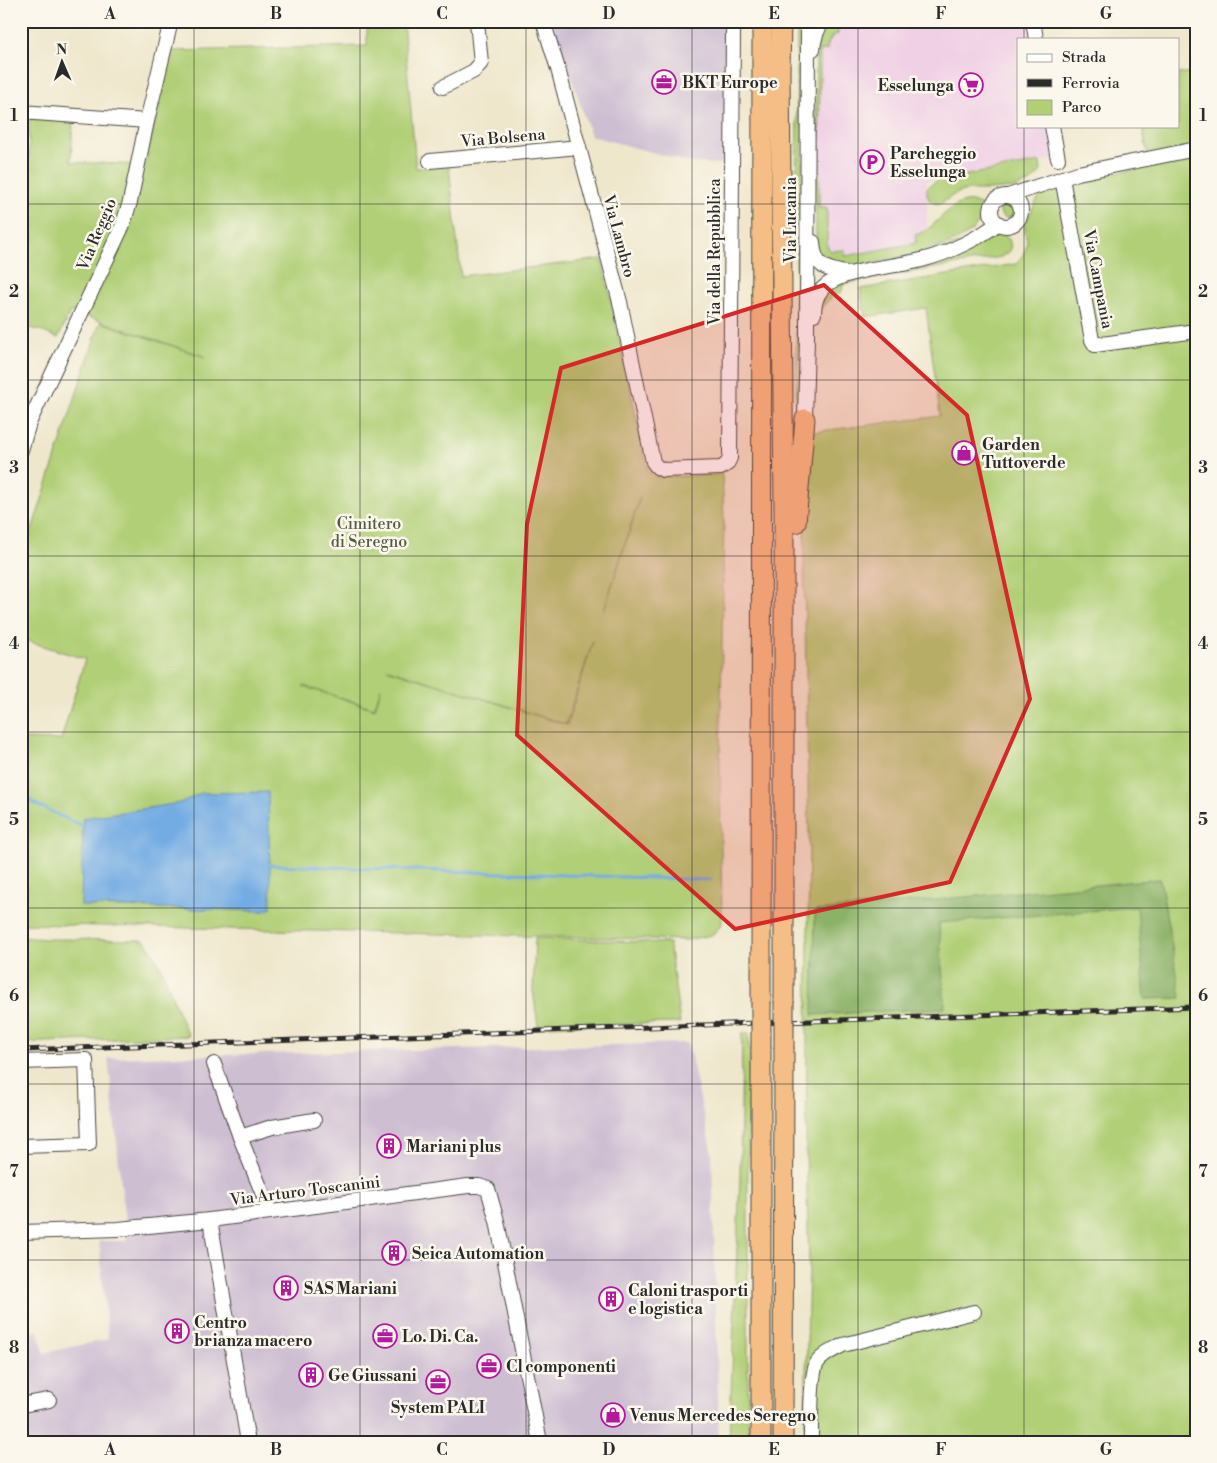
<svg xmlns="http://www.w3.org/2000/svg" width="1217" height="1463" font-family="'Libre Bodoni',serif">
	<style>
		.built { fill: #f0d0e5 }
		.industrial { fill: #cebed2 }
		.green { fill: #b0cf76; stroke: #6e7d50; fill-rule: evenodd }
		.forest { fill: #8cb267; stroke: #5c6e49 }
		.water { fill: #73ace3; stroke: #4f6c87 }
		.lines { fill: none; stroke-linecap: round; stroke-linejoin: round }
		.stream { stroke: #73ace3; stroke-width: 3 }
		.minor-casing { stroke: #484743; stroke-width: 16 }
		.highway-casing { stroke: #484743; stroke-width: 21 }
		.minor { stroke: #fff; stroke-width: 14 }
		.highway { stroke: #f6be87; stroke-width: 19 }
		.rail-casing { stroke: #2b2b2b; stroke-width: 5 }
		.rail { stroke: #fbf7ec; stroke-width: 3; stroke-dasharray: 9; stroke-linecap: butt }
		.highway-bridge-casing { stroke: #484743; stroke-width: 21; stroke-linecap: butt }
		.highway-bridge { stroke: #f6be87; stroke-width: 19 }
		.marked { fill: #d62828; fill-opacity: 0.2; stroke: #d62828; stroke-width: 4; stroke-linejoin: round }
		.grid { fill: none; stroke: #2b2b2b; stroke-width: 1; stroke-opacity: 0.55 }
		.labels { text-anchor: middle; stroke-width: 5; stroke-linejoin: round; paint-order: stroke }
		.poi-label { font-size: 16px; font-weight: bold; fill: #2b2b2b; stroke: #fbf7ec; text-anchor: start }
		.street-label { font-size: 16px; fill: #2b2b2b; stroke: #fbf7ec }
		.park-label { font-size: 16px; fill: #535c42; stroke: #fbf7ec }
		.neatline { fill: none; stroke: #2b2b2b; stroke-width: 2 }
		.grid-label { font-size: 16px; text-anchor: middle; font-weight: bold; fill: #2b2b2b }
	</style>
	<rect width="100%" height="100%" fill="#fbf7ec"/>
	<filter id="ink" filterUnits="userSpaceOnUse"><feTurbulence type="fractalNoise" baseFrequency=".02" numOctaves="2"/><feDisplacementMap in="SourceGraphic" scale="10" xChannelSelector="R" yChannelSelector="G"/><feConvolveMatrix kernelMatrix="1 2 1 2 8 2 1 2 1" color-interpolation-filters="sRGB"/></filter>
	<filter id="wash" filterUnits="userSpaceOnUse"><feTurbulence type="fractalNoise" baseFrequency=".0096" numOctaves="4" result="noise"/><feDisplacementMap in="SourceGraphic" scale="20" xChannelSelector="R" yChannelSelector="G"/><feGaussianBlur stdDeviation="1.12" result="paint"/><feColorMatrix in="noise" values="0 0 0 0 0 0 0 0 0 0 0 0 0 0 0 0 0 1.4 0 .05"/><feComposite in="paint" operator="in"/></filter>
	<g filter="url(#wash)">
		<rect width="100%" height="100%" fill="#efe7cc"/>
		<path class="built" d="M845,21h185l3,18h-15v87h31l6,33 -128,22v50l-9,13 -89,16 -10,-17v-198z"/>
		<g class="industrial">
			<path d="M552,21h183l-1,6 -7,1 -1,136 -34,-1 -101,-27z"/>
			<path d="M688,1043l24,111 7,288h-698v-108l17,-3 6,22 64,-14 -9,-98h28l-19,-183z"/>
		</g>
		<g class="green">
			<path d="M367,21h36l13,147 33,-1 12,109 141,-17 46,211 8,7h4l62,-3 2,45 -4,247 2,158 -10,11 -25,5 -666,-16v-185l40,1 24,-81 -64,-20v-92l5,1 74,-226 106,35 -135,-46 -13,27 -19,-8 -18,-4v-167h8v-41l44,4 -2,40 74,3 27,-114 195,-5zM640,497v1l-36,112zM593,641l-26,84 -180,-56 179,55zM303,686l71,22 7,-20 -6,21z"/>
			<path d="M797,21h7l-5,401h-3z"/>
			<path d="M830,21h36l-29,6 1,7 -6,2 -4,8 -1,6h-7l-1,158h8v38l4,5 13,-1 2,6 70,-13 -1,-8c20,-5 31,-30 51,-33 5,-1 14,0 17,6 2,5 -2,9 -4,14 -16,26 -73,34 -101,40 -9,2 -21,6 -30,6 -8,-1 -18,-5 -26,-7l-6,-18v-187c1,-12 5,-27 14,-35z"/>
			<path d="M1196,71v1371h-391v-29l4,-144 -3,-121 3,-309 -5,-276 1,-51 7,-80 128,-16 -14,-108 -61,9 -5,-28 156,-25c4,-6 8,-9 10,-16 2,-7 -1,-13 -1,-20 0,-5 3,-10 5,-14 8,-18 18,-33 40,-27l6,-5 74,-16 -8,-40h36v-52z"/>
			<path d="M1040,162l1,9 -10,11 -16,6 -26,2h-23l-11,4 -15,10 -6,-1 -5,-3 -2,-6v-6l6,-5 6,-3z"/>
			<circle cx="1007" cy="211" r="7"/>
			<path d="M998,233c10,3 14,7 12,18l-9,6 -155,26 -3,3 -2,7 -6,1 -17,17 2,-9 11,-16 158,-52z"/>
			<path d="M21,937l25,2 98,1c16,20 22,40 31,64 4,11 9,22 14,32l-168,7z"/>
			<path d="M535,938l134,5 11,80 -142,3 -5,-36z"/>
			<path d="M742,1033h7v16l1,1 -2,106v286h-19l11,-266z"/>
		</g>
		<path class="forest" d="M1160,879l21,119 -36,1 -8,-92 -198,16 6,85 -132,7 2,-104z"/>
		<path class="water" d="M268,792l3,116 -7,3 -183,-5 2,-88 97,-15 21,-10z"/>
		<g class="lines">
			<g class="stream">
				<path d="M21,795l16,10 45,21"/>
				<path d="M270,865l441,15"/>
			</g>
		</g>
	</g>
	<g filter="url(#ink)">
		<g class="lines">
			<g class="minor-casing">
				<g id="minor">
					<path d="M543,21l15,48 62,233 33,160 4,5 6,3 58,-2 6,-4 3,-6 3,-426"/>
					<path d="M1033,21l3,18"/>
					<path d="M813,49c1,-10 4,-20 10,-28"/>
					<path d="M443,87l31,-16 7,-8 -4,-42"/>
					<path d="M21,112l126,9"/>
					<path d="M1052,126l6,33"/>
					<path d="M430,161l149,-14"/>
					<path d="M1062,178l30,162 3,5 101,-14"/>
					<path d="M1008,196l70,-23 118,-24"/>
					<circle cx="1006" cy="211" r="15"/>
					<path d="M813,242c1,26 14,28 37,32"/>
					<path d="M814,314c0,-9 2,-18 8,-25 21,-22 74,-21 103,-30 23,-6 55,-21 73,-36"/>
					<path d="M805,419l2,-81 1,-317"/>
					<path d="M21,450l8,-27 93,-196 8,-25 17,-81 24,-100"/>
					<path d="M21,1062l65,-2 3,84 -68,2"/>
					<path d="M214,1064l26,73 30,75"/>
					<path d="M240,1137l32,-10 42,-7"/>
					<path d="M210,1220l38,222"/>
					<path d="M21,1232l97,-3 92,-9 258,-34h11l9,3 9,32 43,221"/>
					<path d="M21,1405l28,-5"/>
					<path d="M811,1442c0,-17 -1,-67 6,-79 6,-9 17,-13 26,-18l131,-33"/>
				</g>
			</g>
			<g class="highway-casing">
				<g id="highway">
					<path d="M781,21l-1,50 4,441v489"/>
					<path d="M796,523l9,-104"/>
					<path d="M761,1002l1,-981"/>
					<path d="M761,1442v-393"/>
					<path d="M783,1442l1,-393"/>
				</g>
			</g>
			<use href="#minor" class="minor"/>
			<use href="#highway" class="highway"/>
			<g class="rail-casing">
				<path id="rail" d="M21,1050l1175,-43"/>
			</g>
			<use href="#rail" class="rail"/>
			<g class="highway-bridge-casing">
				<g id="highway-bridge">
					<path d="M761,1049v-47"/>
					<path d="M784,1049v-48"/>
				</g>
			</g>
			<use href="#highway-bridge" class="highway-bridge"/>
		</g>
	</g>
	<path class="marked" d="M824,285l143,130 63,284 -80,183 -215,47 -218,-194 10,-211 34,-156z"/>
	<path class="grid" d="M194,21v1421M360,21v1421M526,21v1421M692,21v1421M858,21v1421M1024,21v18M1024,126v1316M21,204h1175M21,380h1175M21,556h1175M21,732h1175M21,908h1175M21,1084h1175M21,1260h1175"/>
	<defs>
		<g id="office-ring" transform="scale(1.25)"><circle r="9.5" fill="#fbf7ec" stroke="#b5179e" stroke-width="1.5"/><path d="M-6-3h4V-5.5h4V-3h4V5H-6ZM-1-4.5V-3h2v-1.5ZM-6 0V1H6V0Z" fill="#b5179e"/></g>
		<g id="supermarket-ring" transform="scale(1.25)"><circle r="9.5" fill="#fbf7ec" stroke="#b5179e" stroke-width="1.5"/><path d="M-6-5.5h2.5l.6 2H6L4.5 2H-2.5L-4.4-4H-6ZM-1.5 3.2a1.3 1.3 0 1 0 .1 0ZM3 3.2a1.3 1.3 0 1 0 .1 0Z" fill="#b5179e"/></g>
		<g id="parking-ring" transform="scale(1.25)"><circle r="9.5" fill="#fbf7ec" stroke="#b5179e" stroke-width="1.5"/><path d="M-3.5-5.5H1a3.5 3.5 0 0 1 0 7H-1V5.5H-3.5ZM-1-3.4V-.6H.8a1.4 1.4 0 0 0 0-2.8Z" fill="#b5179e"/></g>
		<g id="shop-ring" transform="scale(1.25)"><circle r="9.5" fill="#fbf7ec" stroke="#b5179e" stroke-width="1.5"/><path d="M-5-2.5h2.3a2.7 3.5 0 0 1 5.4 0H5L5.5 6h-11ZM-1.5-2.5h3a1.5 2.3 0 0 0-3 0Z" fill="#b5179e"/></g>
		<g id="building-ring" transform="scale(1.25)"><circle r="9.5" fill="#fbf7ec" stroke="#b5179e" stroke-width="1.5"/><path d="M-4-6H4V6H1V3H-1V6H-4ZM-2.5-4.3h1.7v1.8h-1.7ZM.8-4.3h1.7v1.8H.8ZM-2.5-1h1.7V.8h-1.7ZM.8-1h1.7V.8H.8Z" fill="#b5179e"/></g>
	</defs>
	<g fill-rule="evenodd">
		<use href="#office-ring" x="664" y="82"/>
		<use href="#supermarket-ring" x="971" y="85"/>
		<use href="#parking-ring" x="872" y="162"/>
		<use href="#shop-ring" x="964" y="453"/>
		<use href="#building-ring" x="389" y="1146"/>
		<use href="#building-ring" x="394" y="1253"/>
		<use href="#building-ring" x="286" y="1288"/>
		<use href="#building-ring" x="611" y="1299"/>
		<use href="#building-ring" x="177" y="1331"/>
		<use href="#office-ring" x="385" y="1336"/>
		<use href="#office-ring" x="489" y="1366"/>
		<use href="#building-ring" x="311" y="1375"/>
		<use href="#office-ring" x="438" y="1382"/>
		<use href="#shop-ring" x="613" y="1415"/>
	</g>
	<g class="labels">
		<g class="poi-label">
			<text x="682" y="88">BKT Europe</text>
			<text x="954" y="91" text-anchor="end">Esselunga</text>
			<text x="890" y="159">Parcheggio<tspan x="890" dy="18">Esselunga</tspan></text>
			<text x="982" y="450">Garden<tspan x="982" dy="18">Tuttoverde</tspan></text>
			<text x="406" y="1152">Mariani plus</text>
			<text x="412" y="1259">Seica Automation</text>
			<text x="304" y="1294">SAS Mariani</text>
			<text x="628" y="1296">Caloni trasporti<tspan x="628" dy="18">e logistica</tspan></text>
			<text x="194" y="1328">Centro<tspan x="194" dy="18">brianza macero</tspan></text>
			<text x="402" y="1342">Lo. Di. Ca.</text>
			<text x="506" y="1372">Cl componenti</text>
			<text x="328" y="1381">Ge Giussani</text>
			<text x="438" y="1413" text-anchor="middle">System PALI</text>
			<text x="630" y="1421">Venus Mercedes Seregno</text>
		</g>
		<g class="street-label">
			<text transform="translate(503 137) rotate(-5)" y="6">Via Bolsena</text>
			<text transform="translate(790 220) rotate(-90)" y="6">Via Lucania</text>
			<text transform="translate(96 234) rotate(-67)" y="6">Via Reggio</text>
			<text transform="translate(620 236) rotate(75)" y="6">Via Lambro</text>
			<text transform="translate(714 252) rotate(-90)" y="6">Via della Repubblica</text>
			<text transform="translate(1099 279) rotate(79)" y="6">Via Campania</text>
			<text transform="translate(305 1190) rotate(-7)" y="6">Via Arturo Toscanini</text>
		</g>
		<g class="park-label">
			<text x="369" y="529">Cimitero<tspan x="369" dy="18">di Seregno</tspan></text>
		</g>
	</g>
	<rect width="1217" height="1463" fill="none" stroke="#fbf7ec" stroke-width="55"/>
	<rect x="1017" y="38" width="162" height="90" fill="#fbf7ec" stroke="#a8a59f"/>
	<rect x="1027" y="54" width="25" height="8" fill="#ffffff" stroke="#a8a59f"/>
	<text x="1062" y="62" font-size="15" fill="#2b2b2b">Strada</text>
	<rect x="1027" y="79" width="25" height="8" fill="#2b2b2b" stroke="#a8a59f"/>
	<text x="1062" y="88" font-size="15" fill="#2b2b2b">Ferrovia</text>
	<rect x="1027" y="100" width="25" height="15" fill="#b0cf76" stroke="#a8a59f"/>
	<text x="1062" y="112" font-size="15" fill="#2b2b2b">Parco</text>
	<g transform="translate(62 62) rotate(358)" stroke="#fbf7ec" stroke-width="4" paint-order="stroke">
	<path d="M0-4L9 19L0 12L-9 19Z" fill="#2b2b2b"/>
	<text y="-8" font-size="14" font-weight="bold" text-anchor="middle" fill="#2b2b2b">N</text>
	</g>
	<rect x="28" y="28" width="1162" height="1408" class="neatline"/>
	<g class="grid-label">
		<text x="110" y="19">A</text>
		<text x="276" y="19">B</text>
		<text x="442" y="19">C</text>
		<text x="609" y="19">D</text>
		<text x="774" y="19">E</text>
		<text x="941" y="19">F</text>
		<text x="1106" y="19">G</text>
		<text x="14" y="121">1</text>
		<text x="1203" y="121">1</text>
		<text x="14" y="297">2</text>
		<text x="1203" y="297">2</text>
		<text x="14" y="473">3</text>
		<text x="1203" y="473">3</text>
		<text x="14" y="649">4</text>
		<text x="1203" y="649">4</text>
		<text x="14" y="825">5</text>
		<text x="1203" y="825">5</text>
		<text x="14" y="1001">6</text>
		<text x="1203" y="1001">6</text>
		<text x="14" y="1177">7</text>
		<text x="1203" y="1177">7</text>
		<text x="14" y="1353">8</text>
		<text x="1203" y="1353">8</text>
		<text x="110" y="1455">A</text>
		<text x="276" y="1455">B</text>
		<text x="442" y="1455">C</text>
		<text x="609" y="1455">D</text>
		<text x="774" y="1455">E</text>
		<text x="941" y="1455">F</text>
		<text x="1106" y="1455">G</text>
	</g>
</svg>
